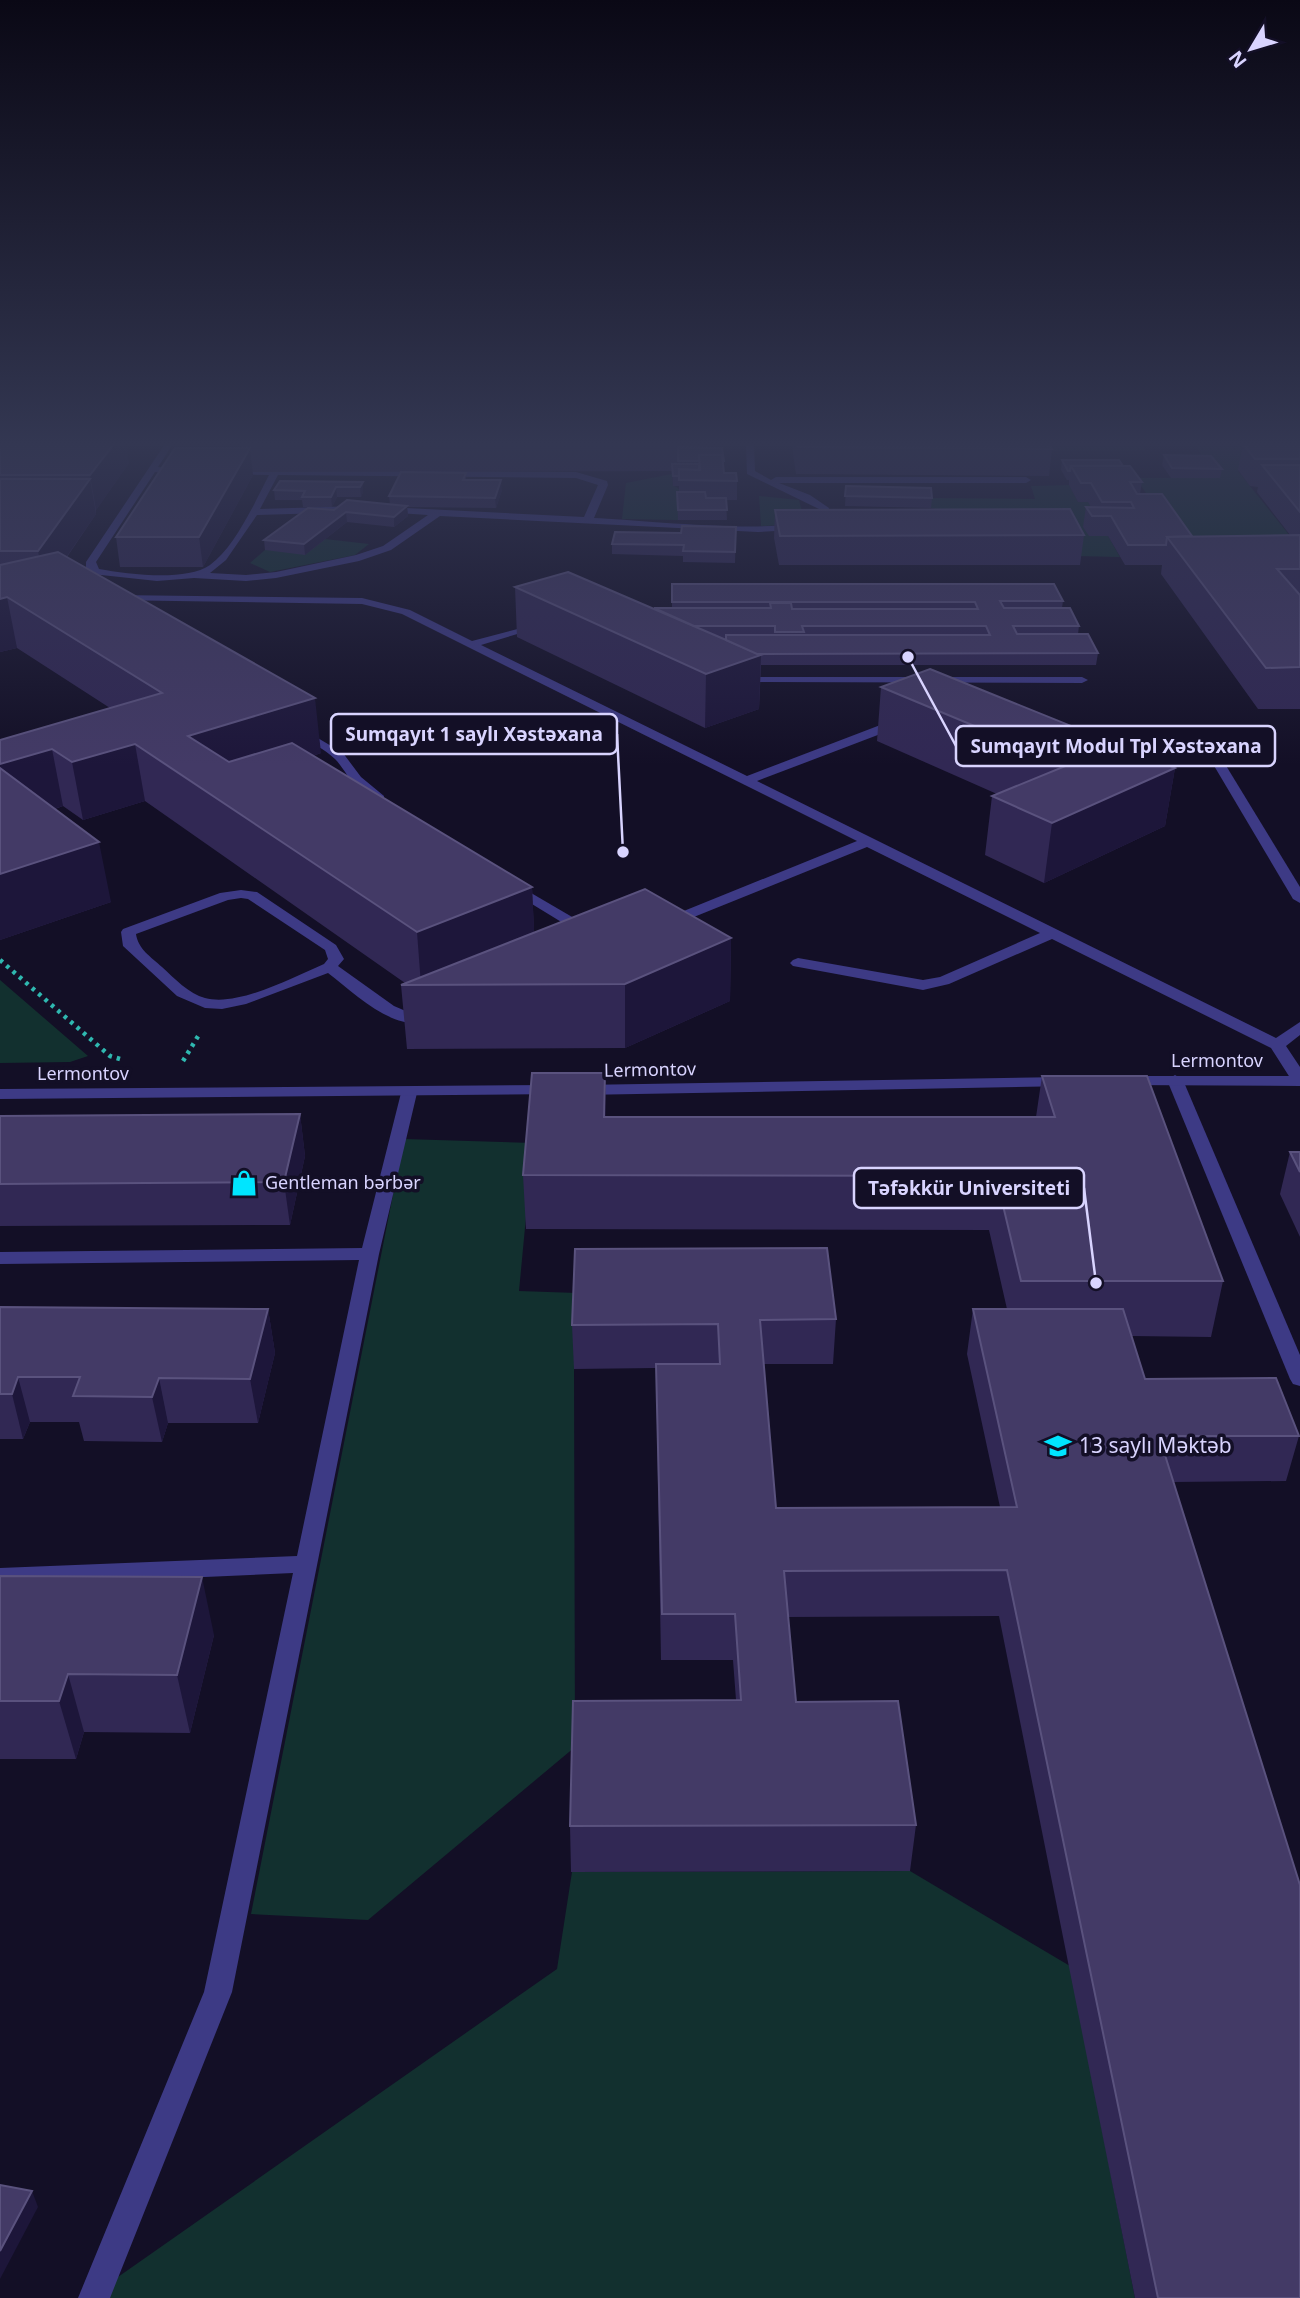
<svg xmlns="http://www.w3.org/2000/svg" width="1300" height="2298" font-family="'Noto Sans',sans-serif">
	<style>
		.green { fill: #12302f }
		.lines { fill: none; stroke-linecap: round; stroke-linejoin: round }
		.path { stroke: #2fb8b0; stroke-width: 4.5; stroke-dasharray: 3.5 5; stroke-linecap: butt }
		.lane { fill: #3d3a85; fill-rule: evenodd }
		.street { fill: #3d3a85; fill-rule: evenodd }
		.wall { fill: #312854 }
		.shaded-wall { fill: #1d163a }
		.building { fill: #433a66; stroke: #5a527e; stroke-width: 2 }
		.labels { text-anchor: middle; stroke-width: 7; stroke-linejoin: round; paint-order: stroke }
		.street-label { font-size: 18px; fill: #d9d4ff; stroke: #130f26 }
		.poi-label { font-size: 18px; fill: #d9d4ff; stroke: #130f26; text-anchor: start }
		.near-poi-label { font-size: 21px; fill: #d9d4ff; stroke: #130f26; text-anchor: start }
		.leader { fill: none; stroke: #d9d4ff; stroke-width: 2.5 }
		.callout-dot { fill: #d9d4ff; stroke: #130f26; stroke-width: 2.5 }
		.callout { fill: #130f26; stroke: #d9d4ff; stroke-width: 2.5 }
		.callout-label { font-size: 19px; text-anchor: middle; font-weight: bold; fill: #d9d4ff }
	</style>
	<rect width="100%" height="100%" fill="#130f26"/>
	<g class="green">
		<path d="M791,444h350l4,6 -352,3z"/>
		<path d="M1195,446l82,1 -39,24 56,70 -100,25 -58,-88h83z"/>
		<path d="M672,474l1,11 6,4 -1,31 -56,-1 4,-36z"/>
		<path d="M1069,485l9,17h10l40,20 3,5 -42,9h19l12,21 -44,-1 -28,-28 -117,-20 -1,-10 105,1 -4,-13z"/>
		<path d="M759,496l40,4 6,24 -44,2z"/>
		<path d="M325,539l44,5 -14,11 -85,17 -20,-9 15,-13z"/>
		<path d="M0,980l88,76 -18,6 -70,1z"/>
		<path d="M404,1139l129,4 -14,148 58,2 -3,76 1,378 -207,173 -117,-6z"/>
		<path d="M910,1871l160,95 65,332h-1047l469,-329 15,-97z"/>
	</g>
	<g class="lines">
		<g class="path">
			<path d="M0,960l110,96 10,3"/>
			<path d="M183,1061l17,-28"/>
		</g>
		<g class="lane">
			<path d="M165,444h8l-15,23 30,4 -5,3 -28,-2 -59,90 3,7c29,5 86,13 111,-4 25,-18 45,-63 59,-90l-43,-1v-4l3,-1 347,3 31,9 1,4 -14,33c48,2 188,18 225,0v-9l-72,-35 -1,-30h8l1,27 16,9 5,-3h250l5,3 -5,3h-247l31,12 19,13 -2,13 -17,8 -52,3 -318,-16 -49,34 -32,11 -83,17 -30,3 -52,-3 -37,3 -65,-7 -6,-5v-7zM278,475l298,3 22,7 -14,32 -198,-10 -3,1v4l45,3 -45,31 -27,9 -80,17 -30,3 -36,-2 16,-13 31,-45 101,-3 5,-3 -5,-3 -98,3z"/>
			<path d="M115,595l247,3 48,12 62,31 72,-19v4l-63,19 266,131 149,-57h8v6l-147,56 519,257 24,-16v13l-14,11 14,21v18l-6,-1 -23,-36 -219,-109 -103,45 -26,6 -130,-24 -3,-3 3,-3 5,-2 125,22 17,-3 100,-44 -173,-86 -193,78h-10l-2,-3 2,-3 193,-78 -455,-227 -40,-10 -251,-4v-4z"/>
			<path d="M739,677h343l6,3 -6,3 -347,-1v-4z"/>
			<path d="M301,728l42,25 18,24 23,19v6c-23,4 -36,-30 -49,-43 -10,-10 -26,-17 -38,-24l-2,-3z"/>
			<path d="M1219,760l6,4 75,123v16l-7,-4 -80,-135z"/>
			<path d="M514,883l77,45 2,3 -2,3h-10l-72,-44v-6z"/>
			<path d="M241,890l16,2 79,53 8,14 -6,7 56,40 21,9 16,1 2,3 -2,3c-39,10 -75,-28 -103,-49l-82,31 -24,5 -17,-1 -28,-12 -54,-50 -2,-14 2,-3 97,-36zM241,898l7,1 77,51 3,9 -4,5c-31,13 -85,43 -119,34 -16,-4 -31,-20 -43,-31 -11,-10 -24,-18 -26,-33l92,-34z"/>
			<path d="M1175,1075l8,5 117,275v31l-7,-2 -3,-5 -123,-299z"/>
			<path d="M409,1088l8,5 -38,161 -147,738 -122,306h-32l126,-306 89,-419 -293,13v-18l297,-12 62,-296 -359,4v-12l362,-4 39,-155z"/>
		</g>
		<g class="street">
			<path d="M1127,1076h173v10l-179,-1 -2,-4 2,-4z"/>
			<path d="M1064,1077l8,5 -2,4 -489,9 -8,-5 8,-5z"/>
			<path d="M553,1085l6,1 2,4 -2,4 -559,5v-10z"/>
		</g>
	</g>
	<g class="wall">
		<path d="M0,444l129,19 -33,47v4l-29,43 254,196 -8,3 219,131 2,45 197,6 -1,63 -105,47 -218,1 -6,-64 4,-2 -260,-182 -62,19 -20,-14 -8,3 56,93 -111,38v-200l110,-32 -93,-60 -17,4z"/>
		<path d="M241,444h437v3l46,14v12l13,8v19h-11l1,20h-49l-1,-28h2v-6h-6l-1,-15 -420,1 1,3 -50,92h-83l-4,-30 126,-89z"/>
		<path d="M793,444h256l3,5 -3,27 -253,-2 -3,-21z"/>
		<path d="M1243,444h57v265h-42l-97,-135 1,-9h-37l-17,-29h-19l-6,-9 3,-20h5l-3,-5h-10l-9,-17v-5h-2l-6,-10 1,-10 61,6 19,16 -2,12 52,42 98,-1 -33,-43 1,-5 -8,-1 -12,-16z"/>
		<path d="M1164,455l58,14 -2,9h-49l-9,-13z"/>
		<path d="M466,473v7l36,10 -6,18 -89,-1 1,9 -14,11 -47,-5 -42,33 -40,-5 -1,-10 70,-30 56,-6 -1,-8z"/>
		<path d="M363,482v10l-2,5h-24l-5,10h-29l-1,-7h-27l-1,-10z"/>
		<path d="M846,486l86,12 -1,10 -86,-2z"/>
		<path d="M775,510l309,25 -4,30h-301l-5,-27z"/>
		<path d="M736,527l-1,36 -52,-1v-6l-71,-2v-10l69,-11z"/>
		<path d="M672,584l391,17 -1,7 17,18 -1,8 20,19 -2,12h-335l-2,44 -54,19 -188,-91 -2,-50 139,22 18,-1z"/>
		<path d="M881,687l294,81 -10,58 -121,57 -59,-28 7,-59 5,-2 -120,-53z"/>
		<path d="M1042,1076l181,205 -12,56 -80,-1 14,43 154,57 -13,45 -113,1 127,816h-165l-136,-682 -211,1 8,85 120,123 -6,46 -339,1 -1,-46 166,-126 -3,-40h-72l-5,-292 -82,1 -2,-44 3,-76 261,70 -3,45h-70l13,144 224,-1 -33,-153 6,-45h34l-18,-79 -463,-1 -3,-54 83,-58h430z"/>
		<path d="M300,1114l5,42 -15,69 -290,1v-110z"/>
		<path d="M1290,1152h10v85l-20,-43z"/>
		<path d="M0,1307l268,2 7,44 -17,70h-90l-6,19 -78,-1 -5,-19h-49l-7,17h-23z"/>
		<path d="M0,1576l214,59 -24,98 -106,-1 -8,27h-76z"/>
	</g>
	<g class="shaded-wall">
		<path d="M114,444h12l3,19 -33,47 -6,-35z"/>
		<path d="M250,448l3,27 -50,92 -4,-30z"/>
		<path d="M90,479l6,35 -51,74 -7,-37z"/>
		<path d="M501,480l1,10 -6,18 -1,-10z"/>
		<path d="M363,482v10l-2,5 -1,-10z"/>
		<path d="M336,487l1,10 -5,10 -1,-10z"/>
		<path d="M407,506l1,10 -14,11v-10z"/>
		<path d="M346,512l1,10 -42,33 -1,-11z"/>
		<path d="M7,597l10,51 -17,4v-53z"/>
		<path d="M761,655l-2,54 -54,19 1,-54z"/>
		<path d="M315,698l6,55 -116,37 -17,-54z"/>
		<path d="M135,744l10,57 -62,19 -11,-58z"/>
		<path d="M52,749l11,57 -54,17 -9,-43v-16z"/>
		<path d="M1175,768l-10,58 -121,57 8,-60z"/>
		<path d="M99,842l12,60 -111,38v-66z"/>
		<path d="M532,887l3,62 -114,36 -4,-53z"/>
		<path d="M731,938l-1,63 -105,47v-64z"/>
		<path d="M605,1073l1,52 -2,-8z"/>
		<path d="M300,1114l5,42 -15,69 -6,-43z"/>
		<path d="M268,1309l7,44 -17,70 -8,-44z"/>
		<path d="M18,1377l12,45 -7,17 -11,-45z"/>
		<path d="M159,1378l9,45 -6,19 -10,-45z"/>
		<path d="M202,1577l12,58 -24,98 -13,-58z"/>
		<path d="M68,1674l16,58 -8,27 -17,-58z"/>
		<path d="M32,2191l6,16 -38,72v-28z"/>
	</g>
	<g class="building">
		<path d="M0,444h114l-24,31h-90z"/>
		<path d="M797,444h252l3,5 -254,-2z"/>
		<path d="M1243,444h57v15h-45z"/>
		<path d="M678,447l44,1 2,13h-1l-1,-6h-23v6h-21z"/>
		<path d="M175,448h75l-51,89h-83z"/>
		<path d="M699,455h23l2,18h12l1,8 -58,-1v-11l21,1z"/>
		<path d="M1164,455l47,1 11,13 -50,-1z"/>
		<path d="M1062,460h57l4,6h-52l-1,5h-2z"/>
		<path d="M672,464h27v6l-20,-1v7h-6z"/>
		<path d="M1262,465h38v47z"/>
		<path d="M1071,466h59l12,16h-12l7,12h25l30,42 -25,1 -1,8h-38l-17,-29h-19l-6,-9 48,1 -3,-6h-29l-11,-19h-10z"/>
		<path d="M401,472l65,1 -3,7h38l-6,18 -106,-2z"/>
		<path d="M0,479h90l-52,72h-38z"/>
		<path d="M280,481l83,1 -3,5h-24l-5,10h-29l3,-6 -31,-1z"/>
		<path d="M846,486l85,2 1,10 -87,-2z"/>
		<path d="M677,492h28l1,6h20l1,12h-49z"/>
		<path d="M347,500l60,6 -13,11 -48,-5 -42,32 -40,-4 44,-32 26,2z"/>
		<path d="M1070,509l14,26 -304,1 -5,-26z"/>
		<path d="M682,526l54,1 -1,25 -52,-1 1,-6 -72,-1 3,-12 66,1z"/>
		<path d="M1300,535v34h-23l23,26v72l-34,1 -99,-131z"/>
		<path d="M58,552l257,146 -127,38 41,26 63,-19 240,144 -115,45 -282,-188 -63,18 -20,-13 -52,15v-24l162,-47 -155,-96 -7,2v-34z"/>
		<path d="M568,572l193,83 -55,19 -191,-87z"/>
		<path d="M672,584h382l9,17h-63l4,7h66l9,18h-66l4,8h71l10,19 -341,1 -31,-14v-5h264l-4,-9h-184l2,6h-29v-6h-81l-40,-18h117l-1,-5h21l1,6h186l-3,-7h-303z"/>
		<path d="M930,669l245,99 -123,55 -60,-27 76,-31 -187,-78z"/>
		<path d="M0,768l99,74 -99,32z"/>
		<path d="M645,889l86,49 -106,46 -224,1z"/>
		<path d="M532,1073h73l-1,44h451l-13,-41h105l76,205h-202l-25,-105 -473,-1z"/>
		<path d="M300,1114l-16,68 -284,2v-68z"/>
		<path d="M1290,1152h10v20z"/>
		<path d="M827,1248l9,71 -76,1 16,188 241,-1 -44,-198h150l22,70 131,-1 23,58h-140l141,449v413h-142l-151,-728 -223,1 12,131 102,-1 18,124 -346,1 3,-125 168,-1 -6,-86h-73l-6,-250h64l-2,-40 -146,1 3,-76z"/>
		<path d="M0,1307l268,2 -18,70 -91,-1 -7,19 -79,-1 7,-19h-62l-6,17h-12z"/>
		<path d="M0,1576l202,1 -25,98 -109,-1 -9,27h-59z"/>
		<path d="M0,2185l32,6 -32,60z"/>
	</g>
	<linearGradient id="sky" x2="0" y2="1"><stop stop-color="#0a0815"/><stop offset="0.58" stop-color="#333752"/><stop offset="1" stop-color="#333752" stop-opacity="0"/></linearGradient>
	<rect width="1300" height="765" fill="url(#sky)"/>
	<defs>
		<g id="shop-bare" transform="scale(2.1)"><path d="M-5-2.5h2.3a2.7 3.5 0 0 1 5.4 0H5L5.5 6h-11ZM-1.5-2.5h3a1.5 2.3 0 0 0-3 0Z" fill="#00e5ff" stroke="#130f26" stroke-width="2.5" paint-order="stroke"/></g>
		<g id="school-bare" transform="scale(2.1)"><path d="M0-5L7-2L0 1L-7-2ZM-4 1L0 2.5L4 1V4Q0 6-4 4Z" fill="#00e5ff" stroke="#130f26" stroke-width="2.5" paint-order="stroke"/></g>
	</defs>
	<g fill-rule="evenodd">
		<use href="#shop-bare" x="244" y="1183"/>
		<use href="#school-bare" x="1058" y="1446"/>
	</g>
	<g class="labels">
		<g class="street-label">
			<text x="1217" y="1067">Lermontov</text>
			<text transform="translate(650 1070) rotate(-1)" y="6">Lermontov</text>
			<text x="83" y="1080">Lermontov</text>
		</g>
		<g class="poi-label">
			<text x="265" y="1189">Gentleman bәrbәr</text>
		</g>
		<g class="near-poi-label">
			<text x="1079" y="1453">13 saylı Məktəb</text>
		</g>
	</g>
	<path class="leader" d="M623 852L617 734M908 657L956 746M1096 1283L1084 1188"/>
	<g class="callout-dot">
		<circle cx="623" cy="852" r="7"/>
		<circle cx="908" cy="657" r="7"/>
		<circle cx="1096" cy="1283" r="7"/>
	</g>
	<g class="callout">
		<rect x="331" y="714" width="286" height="40" rx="7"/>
		<rect x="956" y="726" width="319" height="40" rx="7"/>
		<rect x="854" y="1168" width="230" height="40" rx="7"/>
	</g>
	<g class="callout-label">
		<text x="474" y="741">Sumqayıt 1 saylı Xəstəxana</text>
		<text x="1116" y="753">Sumqayıt Modul Tpl Xəstəxana</text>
		<text x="969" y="1195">Təfəkkür Universiteti</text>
	</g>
	<g transform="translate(1251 49) rotate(232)" stroke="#130f26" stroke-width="5" paint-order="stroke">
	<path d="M0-5L12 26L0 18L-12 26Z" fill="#d9d4ff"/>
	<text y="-10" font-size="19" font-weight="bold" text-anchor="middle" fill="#d9d4ff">N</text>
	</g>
</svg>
